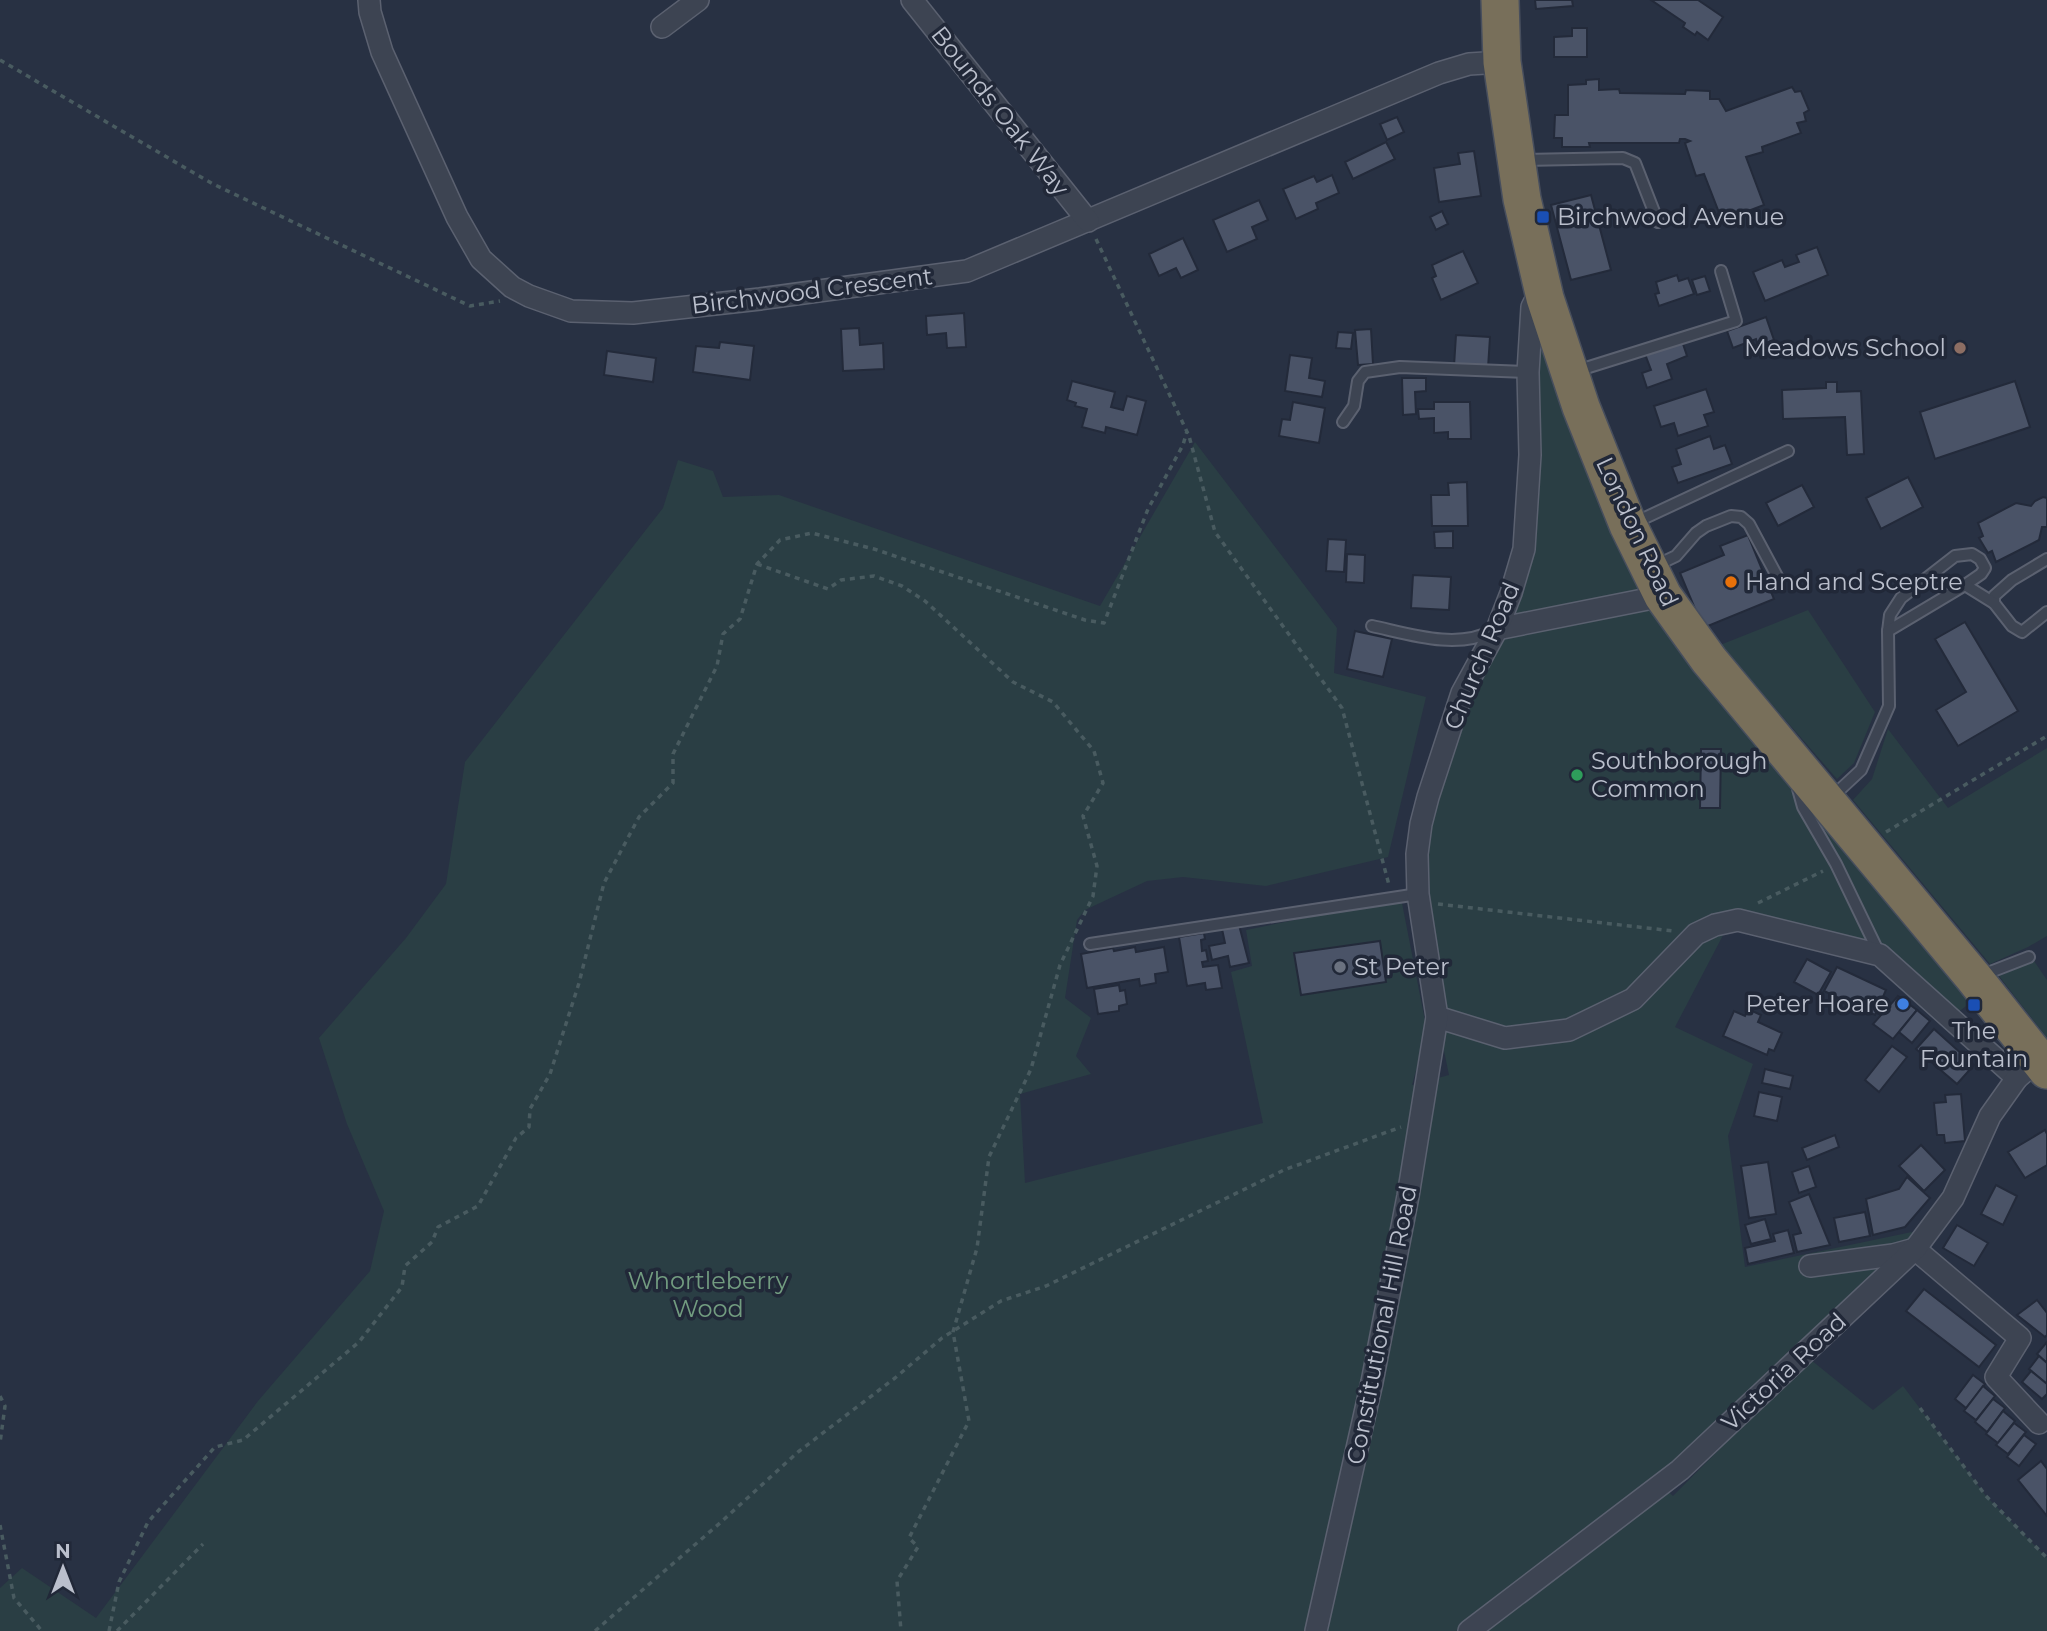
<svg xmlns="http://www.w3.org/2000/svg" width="2047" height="1631" font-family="Montserrat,sans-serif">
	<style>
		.green { fill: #2a3e44 }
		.building { fill: #4a5367; stroke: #232a3a; stroke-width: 2 }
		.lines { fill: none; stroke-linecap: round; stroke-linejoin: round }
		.lane-casing { stroke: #5b6170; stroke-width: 14 }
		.street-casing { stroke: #5b6170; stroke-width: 24 }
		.highway-casing { stroke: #474e5d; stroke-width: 40 }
		.path { stroke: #495b60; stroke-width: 3.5; stroke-dasharray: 5 5; stroke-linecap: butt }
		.lane { stroke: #3d4452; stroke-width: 10 }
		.street { stroke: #3d4452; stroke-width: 21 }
		.highway { stroke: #786f5a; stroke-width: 37 }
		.transit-dot { fill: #1a4fb4; stroke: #212838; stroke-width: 2.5 }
		.education-dot { fill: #8d6e63; stroke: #212838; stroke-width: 2.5 }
		.food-dot { fill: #e8710a; stroke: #212838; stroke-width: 2.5 }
		.leisure-dot { fill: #2e9e5b; stroke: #212838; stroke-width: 2.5 }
		.worship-dot { fill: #6b7280; stroke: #212838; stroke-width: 2.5 }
		.shop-dot { fill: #3f7fe0; stroke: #212838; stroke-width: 2.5 }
		.labels { text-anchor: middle; stroke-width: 7; stroke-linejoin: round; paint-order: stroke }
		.street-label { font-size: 24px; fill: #babfcc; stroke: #212838 }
		.poi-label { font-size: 24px; fill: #babfcc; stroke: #212838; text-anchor: start }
		.park-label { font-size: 24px; fill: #729c80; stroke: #212838 }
	</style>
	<rect width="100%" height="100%" fill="#283143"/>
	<g class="green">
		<path d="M1540,321l45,136 389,543 -17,13 -69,-60 -158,-37 -103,75 -58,33 -75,8 -33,-11 -17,-17 -19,-101 -2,-63 41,-132 51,-101 23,-168z"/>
		<path d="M1195,442l142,186 -3,45 92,24 -38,160 -122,29 -83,-9 -36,4 -62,29 -8,10 -12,78 26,20 -15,38 15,18 -71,20 5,89 238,-60 -32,-151 21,-6 -6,-36 155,-32 26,133 -15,54 37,-10 -12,-58 68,21 64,-8 65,-33 62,-63 35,-14 -56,107 78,37 -25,72 17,131 186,-39 -273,254 15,14 109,-110 29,-26 62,50 30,-24 83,110 61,62v73h-2047v-43l22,-20 74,50 162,-217 112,-130 14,-60 -37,-87 -28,-86 87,-100 40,-54 19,-122 198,-254 15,-48 35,11 10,26 56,-2 321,111z"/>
		<path d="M1808,610l67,102 -21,51 -17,16 -117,-134z"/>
		<path d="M1888,729l60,79 99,-60v188l-19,11 -38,17 -137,-164 19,-21z"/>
		<path d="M2034,961l13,19v58l-48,-62z"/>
	</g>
	<g class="building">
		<path d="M1535,0h37l1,6 -37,3z"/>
		<path d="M1651,0h47l25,17 -15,23 -11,-8 -2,3 -12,-8 2,-4z"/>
		<path d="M1572,28h15v29h-33v-20l18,-1z"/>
		<path d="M1599,79v11l20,-1 1,4 65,1 1,-4 24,1v8h9l7,12 66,-24 3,5 6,-1 8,19 -5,3 2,8 -9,2 4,10 -39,14 1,5 -17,5 18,48 -16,6 2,3 -18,6 -3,-8 -9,3 -16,-41 -8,2 -11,-33 5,-2 -5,-2h-5l-1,4h-90l1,4h-28v-9h-8l1,-23h13v-30l18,-1v-4z"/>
		<path d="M1397,117l7,15 -17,8 -7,-16z"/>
		<path d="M1386,142l9,17 -42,20 -8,-17z"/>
		<path d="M1474,151l7,45 -42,6 -5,-34 26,-4 -2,-11z"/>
		<path d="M1332,175l7,18 -23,10 2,6 -22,10 -13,-30 31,-13 3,6z"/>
		<path d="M1591,195l20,75 -40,10 -20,-75z"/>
		<path d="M1259,200l9,20 -16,7 5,12 -30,13 -14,-32z"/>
		<path d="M1442,211l6,13 -12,6 -6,-13z"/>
		<path d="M1183,238l15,32 -17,8 -5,-10 -17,8 -10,-22z"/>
		<path d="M1817,247l11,28 -63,26 -12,-29 29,-12 3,7 14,-5 -3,-7z"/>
		<path d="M1463,251l15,32 -37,17 -9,-22 4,-2 -4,-11z"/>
		<path d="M1677,275l2,6 9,-3 6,16 -35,12 -4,-12 4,-1 -3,-11z"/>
		<path d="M1705,276l5,15 -13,4 -5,-15z"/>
		<path d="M964,313l2,34 -19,1 -1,-15 -19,2 -1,-19z"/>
		<path d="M1766,317l8,23 -16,6 -2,-7 -23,9 -6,-17z"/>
		<path d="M859,328l1,17 23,-2 1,26 -41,2 -2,-42z"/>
		<path d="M1371,329l2,35 -15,1 -3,-35z"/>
		<path d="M1338,332l15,1 -2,16 -15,-1z"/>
		<path d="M1456,335l34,2 -2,31 -34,-2z"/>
		<path d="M1682,341l5,15 -20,8 5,15 -25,9 -5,-15 9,-3 -6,-16z"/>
		<path d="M720,342l34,4 -4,34 -57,-8 3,-26 23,2z"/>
		<path d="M607,351l49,7 -3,24 -49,-7z"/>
		<path d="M1290,355l22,3 -3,20 16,3 -3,16 -37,-6z"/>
		<path d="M1402,378h24v13l-11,1 1,22 -13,1z"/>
		<path d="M1072,381l43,11 -4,15 12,3 4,-14 19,5 -9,34 -31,-8 -1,6 -23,-6 5,-18 -12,-3 1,-3 -9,-3z"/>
		<path d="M2015,381l15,46 -95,32 -15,-47z"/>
		<path d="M1826,382h11v10l24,-1 3,63 -17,1 -2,-38 -62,2 -1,-29 44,-2z"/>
		<path d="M1706,389l8,23 -10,3 4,11 -30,10 -4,-13 -13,4 -7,-21z"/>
		<path d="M1293,402l32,6 -6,35 -40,-7 3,-17 8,1z"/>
		<path d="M1434,402h36l1,37h-23v-7l-14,1v-15l-15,1 -1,-10h16z"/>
		<path d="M1710,436l4,13 11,-4 7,19 -54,19 -6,-16 9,-3 -5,-15z"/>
		<path d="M1908,477l15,30 -42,22 -15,-31z"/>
		<path d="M1467,482l1,44h-36l-1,-31h18l-1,-12z"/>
		<path d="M1802,485l12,22 -36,19 -12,-23z"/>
		<path d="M2043,497l4,1v29h-5l-3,13 -43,22 -4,-11 -4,2 -9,-15 4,-2 -5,-13 38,-20 15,3 4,-5z"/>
		<path d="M1453,531v17h-18l-1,-16z"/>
		<path d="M1748,535l26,64 -71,29 -23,-55 44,-18 -4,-9z"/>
		<path d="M1328,539l18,1 -2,32 -18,-1z"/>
		<path d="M1347,554l18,1 -1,28 -18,-1z"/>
		<path d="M1413,575l38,2 -2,33 -38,-2z"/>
		<path d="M1965,622l53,89 -60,35 -22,-36 30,-18 -31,-53z"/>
		<path d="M1355,631l37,8 -9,38 -36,-8z"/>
		<path d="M1701,749h20l-1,59h-20z"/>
		<path d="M1239,925l10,38 -19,4 -2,-11 -16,4 -3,-14 16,-3 -3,-14z"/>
		<path d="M1204,933l1,6 -4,1 1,11 4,-1 2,11 -6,1 1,5 15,-2 4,23 -16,2 -1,-7 -18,3 -8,-49z"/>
		<path d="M1380,941l6,41 -85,13 -7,-42z"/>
		<path d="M1135,947l1,5 28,-5 4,25 -13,2 1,9 -16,3 -1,-7 -52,9 -6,-34 32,-6 1,3z"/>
		<path d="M1807,959l24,13 -13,23 -24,-13z"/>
		<path d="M1837,967l49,23 -11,25 -51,-24z"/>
		<path d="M1119,985l1,6 5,-1 2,14 -8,2v5l-21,3 -4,-25z"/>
		<path d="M1898,996l19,14 -24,29 -20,-15z"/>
		<path d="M1748,1009l13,6 -3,7 24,11 -8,18 -5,-2 -2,6 -44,-19 11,-25 11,5z"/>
		<path d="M1917,1010l13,11 -18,22 -13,-11z"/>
		<path d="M1934,1029l40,36 -17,19 -41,-35z"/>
		<path d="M1892,1046l15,11 -28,35 -14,-12z"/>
		<path d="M1765,1069l28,7 -3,13 -28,-6z"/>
		<path d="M1759,1092l23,5 -5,24 -23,-5z"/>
		<path d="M1961,1094l4,47 -20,2 -1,-8h-7l-3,-32 12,-1 -1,-7z"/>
		<path d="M2045,1130l2,4v31l-22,13 -17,-26z"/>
		<path d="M1835,1135l4,12 -32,13 -5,-12z"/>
		<path d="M1921,1145l24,25 -21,21 -25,-25z"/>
		<path d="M1768,1162l8,52 -27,4 -8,-52z"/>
		<path d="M1809,1166l7,21 -17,6 -7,-21z"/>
		<path d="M1907,1177l23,21 -25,29 -32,8 -7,-36 33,-10z"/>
		<path d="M1996,1185l21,11 -14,29 -22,-11z"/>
		<path d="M1809,1194l21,51 -33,7 -4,-17 8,-2 -12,-31z"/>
		<path d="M1865,1212l5,24 -31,6 -5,-24z"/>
		<path d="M1765,1219l6,20 -20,5 -6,-19z"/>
		<path d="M1957,1225l31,18 -14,23 -31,-18z"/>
		<path d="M1788,1230l6,23 -46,11 -3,-16 30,-7 -2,-7z"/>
		<path d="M1924,1289l72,56 -17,22 -73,-56z"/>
		<path d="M2037,1300l10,13v22l-2,2 -28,-22z"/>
		<path d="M2047,1342v21l-10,-9z"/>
		<path d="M2039,1356l8,7v21l-18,-15z"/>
		<path d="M2031,1371l16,13v10l-5,5 -20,-17z"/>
		<path d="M1973,1375l12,9 -19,24 -11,-9z"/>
		<path d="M1983,1386l12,10 -19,24 -12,-9z"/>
		<path d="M1993,1399l12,9 -18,24 -12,-10z"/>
		<path d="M2003,1411l12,10 -17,22 -12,-9z"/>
		<path d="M2014,1423l12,9 -18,22 -12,-9z"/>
		<path d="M2024,1435l12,9 -17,22 -12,-9z"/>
		<path d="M2041,1461l6,8v47l-29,-36z"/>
	</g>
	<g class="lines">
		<g class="lane-casing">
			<g id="lane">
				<path d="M1520,160l103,-2 12,5 23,59"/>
				<path d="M1573,372l163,-51 -15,-50"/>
				<path d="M1343,422l11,-16 4,-25 7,-9 35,-5 128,5"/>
				<path d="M1634,523l154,-72"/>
				<path d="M1655,566l21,-10 20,-23 10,-7 25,-10 10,1 8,7 29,54"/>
				<path d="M1994,603v-7l18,-16 35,-21"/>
				<path d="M1372,626c37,8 85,24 120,5"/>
				<path d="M1888,631l2,-16 11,-17 54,-42 17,-2 8,5 5,9 -4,6 -16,11"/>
				<path d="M1800,785l-2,4 5,18 33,57 44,91"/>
				<path d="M1832,797l29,-27 28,-64 -1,-75 77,-46 29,18 18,23 10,6 25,-20"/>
				<path d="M1090,944l328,-50"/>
				<path d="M1980,976l49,-19"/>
			</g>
		</g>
		<g class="street-casing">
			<g id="street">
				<path d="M369,0l1,12 12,40 75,165 24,42 31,28 17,9 42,15 62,2 127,-14 207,-28 472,-198 30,-9 33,-2"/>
				<path d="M912,0l176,221"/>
				<path d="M662,27l36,-27"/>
				<path d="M1497,629l166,-33"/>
				<path d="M1437,1017l68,21 64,-8 64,-31 63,-65 19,-9 23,-5 142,35 137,123"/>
				<path d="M1810,1266l83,-11 22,-6 105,89 -24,39 43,46"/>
				<path d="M1316,1631l56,-249 36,-186 29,-179 -19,-123 -1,-40 4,-30 7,-27 34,-104 35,-64 14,-36 13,-44 6,-94 -2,-83 4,-65 2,-4 11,-5"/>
				<path d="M1469,1631l211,-161 235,-221 38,-51 37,-82 27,-38 22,-19"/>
			</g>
		</g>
		<g class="highway-casing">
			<path id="highway" d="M1500,0l2,62 20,137 23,99 36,109 47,118 35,71 46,64 265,318 73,92"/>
		</g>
		<g class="path">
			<path d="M0,60l213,124 257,122 30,-5"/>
			<path d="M1096,239l93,197 26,96 127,176 47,177"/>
			<path d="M757,564l71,25 13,-9 33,-4 28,10 23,15 88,81 40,20 41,49 9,32 -20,33 14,50 -4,30 -33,69 -29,104 -42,88 -12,91 -24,84 16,89 -60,117 9,9 -21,34 4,50"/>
			<path d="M1886,832l161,-96"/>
			<path d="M1758,903l65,-32"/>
			<path d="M1438,904l235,27"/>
			<path d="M0,1396l5,10 -5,37"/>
			<path d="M1920,1408l66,88 61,62"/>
			<path d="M0,1525l14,73 28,33"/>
			<path d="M109,1631l10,-49 29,-60 67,-75 28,-7 116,-98 43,-55 3,-21 27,-24 6,-15 40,-21 38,-68 13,-11 1,-18 20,-35 29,-91 25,-100 35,-66 34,-34v-29l44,-88 6,-32 17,-15 17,-55 23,-24 32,-7 62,16 211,71 19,3 44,-114 35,-64 4,-14"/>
			<path d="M117,1631l86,-87"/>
			<path d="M595,1631l125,-108 78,-71 97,-74 47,-40 59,-37 45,-15 238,-116 117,-43"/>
		</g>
		<use href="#lane" class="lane"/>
		<use href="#street" class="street"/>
		<use href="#highway" class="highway"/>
	</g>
	<g class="transit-dot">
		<rect x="1536" y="210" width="14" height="14" rx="3.5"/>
		<rect x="1967" y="998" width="14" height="14" rx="3.5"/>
	</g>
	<circle class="education-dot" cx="1960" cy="348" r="7"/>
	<circle class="food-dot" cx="1731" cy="582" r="7"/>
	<circle class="leisure-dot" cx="1577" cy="775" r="7"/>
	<circle class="worship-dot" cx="1340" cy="967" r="7"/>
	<circle class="shop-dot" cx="1903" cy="1004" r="7"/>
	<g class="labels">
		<g class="street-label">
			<text transform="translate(1000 111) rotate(52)" y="8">Bounds Oak Way</text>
			<text transform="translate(812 291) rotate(-7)" y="8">Birchwood Crescent</text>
			<text transform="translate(1637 532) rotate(65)" y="8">London Road</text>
			<text transform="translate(1482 656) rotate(-67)" y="8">Church Road</text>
			<text transform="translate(1382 1325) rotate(-79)" y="8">Constitutional Hill Road</text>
			<text transform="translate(1784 1372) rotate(-43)" y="8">Victoria Road</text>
		</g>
		<g class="poi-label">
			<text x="1557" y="225">Birchwood Avenue</text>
			<text x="1946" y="356" text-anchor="end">Meadows School</text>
			<text x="1745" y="590">Hand and Sceptre</text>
			<text x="1591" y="769">Southborough<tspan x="1591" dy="28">Common</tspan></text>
			<text x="1354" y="975">St Peter</text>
			<text x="1889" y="1012" text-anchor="end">Peter Hoare</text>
			<text x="1974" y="1039" text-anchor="middle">The<tspan x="1974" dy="28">Fountain</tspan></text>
		</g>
		<g class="park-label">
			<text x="708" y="1289">Whortleberry<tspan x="708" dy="28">Wood</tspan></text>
		</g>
	</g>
	<g transform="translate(63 1568)" stroke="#212838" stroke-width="5" paint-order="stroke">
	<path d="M0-5L12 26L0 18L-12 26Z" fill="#babfcc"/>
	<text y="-10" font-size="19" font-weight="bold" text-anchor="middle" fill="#babfcc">N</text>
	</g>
</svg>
